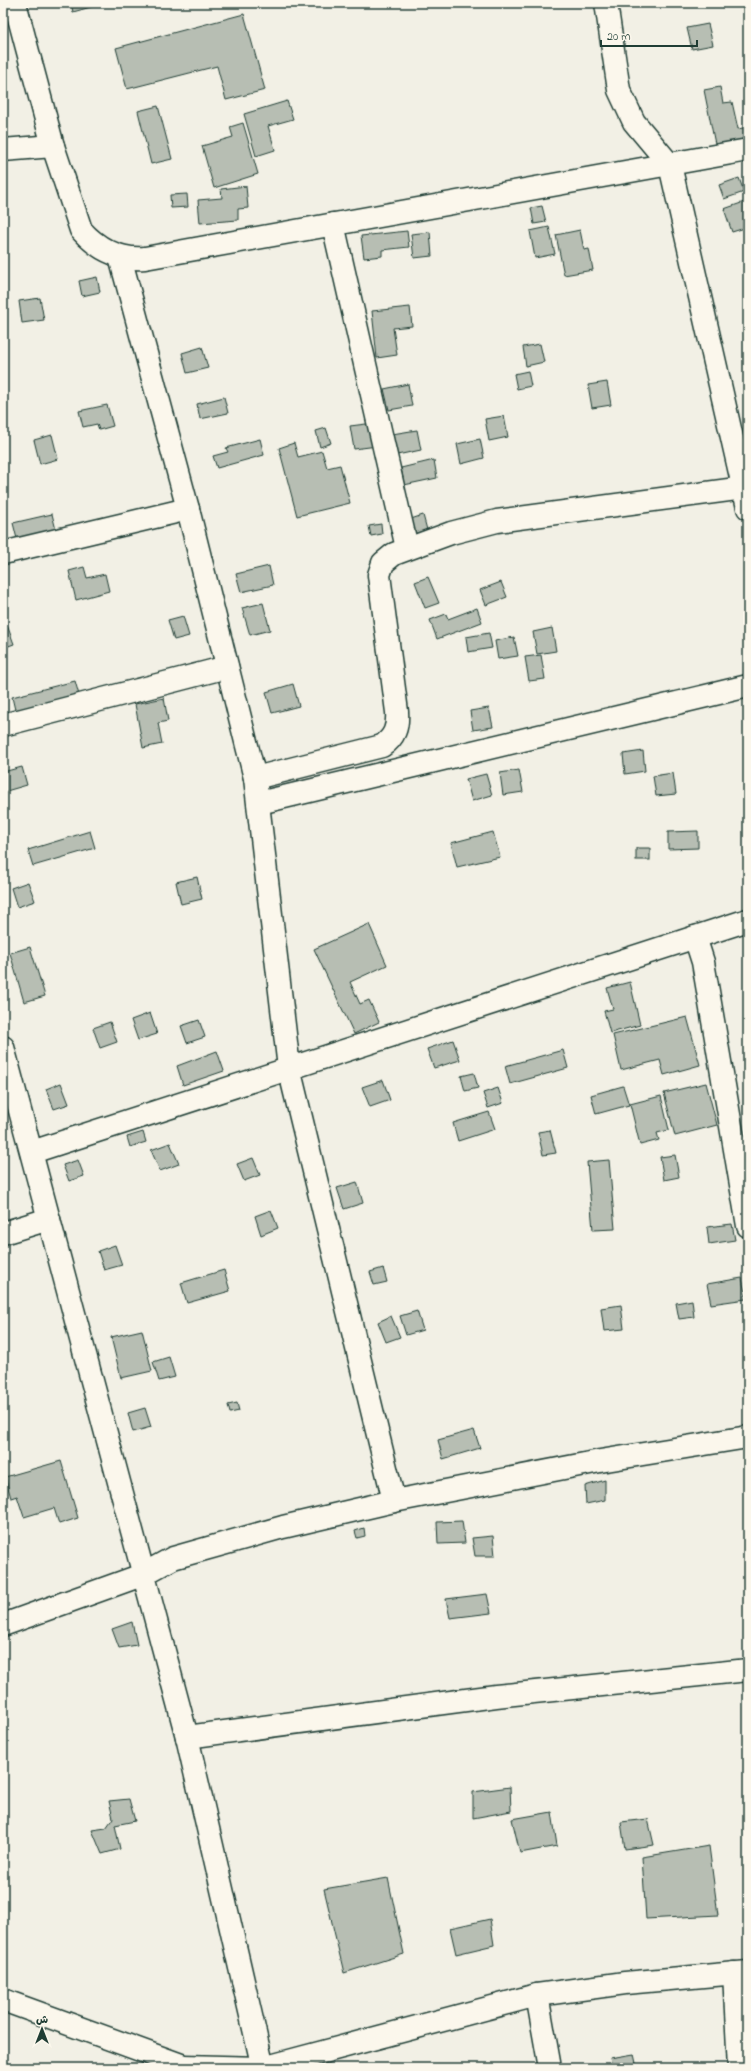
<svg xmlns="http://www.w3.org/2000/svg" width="751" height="2071" font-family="'Indie Flower','Playpen Sans Arabic',sans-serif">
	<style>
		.building { fill: #b7beb3; stroke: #1f3d34 }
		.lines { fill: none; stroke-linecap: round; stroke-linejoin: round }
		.minor-casing { stroke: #1f3d34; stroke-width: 25 }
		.minor { stroke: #fbf7ec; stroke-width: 22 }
	</style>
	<rect width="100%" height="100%" fill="#f2f0e5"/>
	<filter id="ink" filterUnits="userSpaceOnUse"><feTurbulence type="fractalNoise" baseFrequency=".025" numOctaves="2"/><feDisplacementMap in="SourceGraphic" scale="8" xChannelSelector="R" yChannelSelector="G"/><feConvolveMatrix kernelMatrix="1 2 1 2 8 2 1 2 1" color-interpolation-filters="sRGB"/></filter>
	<g filter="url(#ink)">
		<g class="building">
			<path d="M71,3h34l-32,9z"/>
			<path d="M244,14l21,76 -39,10 -9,-34 -90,23 -11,-41z"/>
			<path d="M708,24l5,21 -21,4 -5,-21z"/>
			<path d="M720,87l3,16 9,-1 6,27 10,-2v15l-32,7 -12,-59z"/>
			<path d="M287,101l6,18 -25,7 7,24 -19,6 -12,-42z"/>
			<path d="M158,106l14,53 -21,5 -13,-53z"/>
			<path d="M243,123l15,51 -44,14 -12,-42 31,-9 -3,-10z"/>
			<path d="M739,178l5,14 -20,7 -5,-14z"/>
			<path d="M246,186l2,22 -10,1v11l-38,3 -2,-23 24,-2 -1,-9z"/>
			<path d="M187,194l1,13 -17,1 -1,-13z"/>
			<path d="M747,201l1,26 -16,5 -8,-23z"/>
			<path d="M542,206l4,16 -12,2 -3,-16z"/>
			<path d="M549,227l6,27 -20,4 -5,-27z"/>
			<path d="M580,230l4,20 5,-1 4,21 -29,5 -8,-40z"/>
			<path d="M407,231l2,16 -27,3v6l-18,2 -3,-22z"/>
			<path d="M430,232l2,24 -18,2 -3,-24z"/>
			<path d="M97,277l3,15 -18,4 -3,-15z"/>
			<path d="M40,298l4,22 -22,3 -3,-22z"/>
			<path d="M410,307l2,19 -19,2 4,27 -20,3 -5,-47z"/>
			<path d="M540,344l4,18 -18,4 -3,-19z"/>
			<path d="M202,347l6,21 -21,5 -5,-20z"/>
			<path d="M528,371l3,15 -14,3 -3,-15z"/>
			<path d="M607,382l4,23 -19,3 -4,-23z"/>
			<path d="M408,384l4,22 -23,4 -5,-21z"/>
			<path d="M224,397l4,16 -28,6 -3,-15z"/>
			<path d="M107,405l6,21 -14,4 -2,-6 -14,3 -4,-16z"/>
			<path d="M504,416l4,21 -19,4 -4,-22z"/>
			<path d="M374,423l3,23 -23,3 -4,-23z"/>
			<path d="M326,428l5,15 -11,4 -4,-16z"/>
			<path d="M417,430l4,20 -24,5 -5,-21z"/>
			<path d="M52,435l6,24 -18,5 -6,-24z"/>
			<path d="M260,439l4,16 -47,13 -4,-12 15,-4 -2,-4z"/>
			<path d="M480,439l4,19 -23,6 -4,-20z"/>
			<path d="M294,443l4,14 24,-6 5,17 13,-3 10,38 -53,13 -18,-68z"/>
			<path d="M434,460l3,18 -33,7 -3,-17z"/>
			<path d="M52,514l4,16 -39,9 -4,-16z"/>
			<path d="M423,515l4,15 -12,4 -4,-15z"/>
			<path d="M381,524l1,10 -11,2 -2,-10z"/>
			<path d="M269,566l4,19 -32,7 -5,-18z"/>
			<path d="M84,567l3,11 18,-4 4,17 -33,9 -7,-29z"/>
			<path d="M428,577l11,26 -14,5 -10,-26z"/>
			<path d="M501,582l6,15 -21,8 -6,-15z"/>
			<path d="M263,603l7,27 -20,5 -8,-27z"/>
			<path d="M477,608l5,14 -45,17 -7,-19 16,-6 2,5z"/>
			<path d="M3,614l11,30 -11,4z"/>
			<path d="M183,616l6,20 -15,4 -6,-20z"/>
			<path d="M552,628l4,23 -19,3 -4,-22z"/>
			<path d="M489,633l3,15 -24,4 -2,-15z"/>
			<path d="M514,637l4,19 -20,3 -3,-18z"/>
			<path d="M541,655l4,24 -16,2 -4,-24z"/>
			<path d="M75,681l4,14 -64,15 -3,-13z"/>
			<path d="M293,684l6,22 -27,7 -6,-21z"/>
			<path d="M164,698l4,23 -10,2 4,21 -19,4 -8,-44z"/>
			<path d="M489,708l4,19 -20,3 -3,-19z"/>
			<path d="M643,751l2,20 -20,3 -2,-20z"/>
			<path d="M22,767l5,18 -24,7v-20z"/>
			<path d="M519,770l4,22 -20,3 -3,-22z"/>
			<path d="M673,773l3,21 -20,2 -3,-20z"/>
			<path d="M486,774l6,21 -20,6 -6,-22z"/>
			<path d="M90,831l5,17 -62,18 -5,-16z"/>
			<path d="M698,831v17l-30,1v-17z"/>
			<path d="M493,832l7,25 -43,10 -6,-24z"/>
			<path d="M3,844l4,13 -4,1z"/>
			<rect x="636" y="848" width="14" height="12"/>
			<path d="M197,877l5,22 -21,5 -5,-22z"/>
			<path d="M28,882l7,19 -18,6 -6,-19z"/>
			<path d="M369,924l18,41 -37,17 10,22 9,-4 10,22 -25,12 -40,-85z"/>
			<path d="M30,947l15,49 -21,6 -14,-49z"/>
			<path d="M630,982l10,43 -30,8 -6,-22 9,-2 -6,-21z"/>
			<path d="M150,1013l7,21 -19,6 -7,-20z"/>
			<path d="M687,1017l13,48 -36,10 -4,-15 -39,10 -8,-35z"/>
			<path d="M199,1020l6,17 -18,6 -6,-17z"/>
			<path d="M110,1022l7,20 -17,6 -7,-20z"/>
			<path d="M453,1040l7,20 -26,8 -7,-19z"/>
			<path d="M563,1050l5,18 -58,16 -5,-18z"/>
			<path d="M217,1051l7,20 -41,14 -6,-19z"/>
			<path d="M474,1073l4,15 -13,3 -4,-15z"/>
			<path d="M383,1080l7,20 -20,7 -8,-20z"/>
			<path d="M61,1083l8,21 -15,5 -8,-20z"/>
			<path d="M706,1083l11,42 -42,11 -11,-43z"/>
			<path d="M623,1086l6,19 -33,9 -5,-19z"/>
			<path d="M498,1088l5,15 -15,5 -5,-15z"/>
			<path d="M661,1096l8,34 -12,3 2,7 -19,5 -10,-41z"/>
			<path d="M489,1112l6,17 -37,12 -5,-18z"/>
			<path d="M550,1130l6,23 -13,2 -5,-23z"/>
			<path d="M143,1132l3,10 -16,5 -3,-10z"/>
			<path d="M170,1143l9,21 -19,7 -9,-21z"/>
			<path d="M675,1155l4,22 -15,3 -4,-23z"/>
			<path d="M253,1158l7,17 -16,6 -7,-17z"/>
			<path d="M78,1160l6,16 -15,5 -6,-16z"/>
			<path d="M609,1160l6,69 -22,1 -6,-68z"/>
			<path d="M357,1182l6,21 -19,6 -7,-21z"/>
			<path d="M271,1210l7,18 -17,7 -6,-19z"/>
			<path d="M732,1224l3,16 -26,4 -2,-17z"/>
			<path d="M115,1245l7,20 -18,5 -6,-19z"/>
			<path d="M383,1268l4,14 -13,3 -4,-13z"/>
			<path d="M224,1270l6,21 -43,12 -6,-20z"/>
			<path d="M742,1278l4,21 -35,5 -4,-20z"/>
			<path d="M692,1300l2,17 -15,2 -3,-16z"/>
			<path d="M621,1305l3,24 -20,2 -3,-23z"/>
			<path d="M417,1311l6,19 -17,5 -6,-19z"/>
			<path d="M391,1316l9,21 -14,5 -8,-20z"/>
			<path d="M142,1330l10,41 -31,7 -10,-41z"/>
			<path d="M169,1357l6,20 -16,4 -6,-19z"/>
			<path d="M237,1403l2,8 -9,2 -2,-8z"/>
			<path d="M145,1408l6,19 -18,5 -5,-19z"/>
			<path d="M474,1430l6,18 -37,11 -5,-19z"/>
			<path d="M745,1453h3v16h-2z"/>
			<path d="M61,1461l17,57 -19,6 -5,-16 -30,9 -7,-21 -6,2 -6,-21z"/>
			<path d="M605,1480v20l-19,4 -1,-18z"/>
			<path d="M462,1521l3,22 -27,1 -1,-22z"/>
			<path d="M364,1528l1,8 -8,2 -2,-7z"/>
			<path d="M493,1536l2,20h-20l-3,-18z"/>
			<path d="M487,1594l4,19 -41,5 -4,-19z"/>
			<path d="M132,1622l5,23 -18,3 -7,-19z"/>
			<path d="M510,1787l1,24 -38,7v-26z"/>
			<path d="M129,1799l6,22 -20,4 5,24 -18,5 -10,-24 14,-2 7,-10 -4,-17z"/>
			<path d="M552,1812l5,34 -37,7 -8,-34z"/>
			<path d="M648,1819l6,26 -29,4 -4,-27z"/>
			<path d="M709,1846l9,69 -72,4 -4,-62z"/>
			<path d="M388,1878l16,76 -60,19 -20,-84z"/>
			<path d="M490,1919l4,26 -38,9 -6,-26z"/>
			<path d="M634,2054l3,14h-25l-2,-10z"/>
		</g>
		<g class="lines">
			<g class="minor-casing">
				<g id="minor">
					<path d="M15,3l38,143 28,84c17,19 38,30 64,28l603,-108"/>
					<path d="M606,3l13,87 15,32 36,43 78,343"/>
					<path d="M3,150l50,-4"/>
					<path d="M333,224l74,324"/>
					<path d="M120,257l68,252 67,269 34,290 105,433"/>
					<path d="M3,553l185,-44"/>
					<path d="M3,725l224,-58"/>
					<path d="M255,778l127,-32c13,-9 16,-19 15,-34l-18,-137 4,-12 11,-9 57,-21 46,-12 247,-33"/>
					<path d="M259,803l489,-117"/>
					<path d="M695,937l8,25 45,264"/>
					<path d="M3,1047l184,690 76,331"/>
					<path d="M32,1152l716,-232"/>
					<path d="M3,1233l46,-14"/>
					<path d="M3,1625l139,-50 31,-17 110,-31 111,-26 206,-40 148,-24"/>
					<path d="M187,1737l309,-41 252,-26"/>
					<path d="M734,1973l5,95"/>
					<path d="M537,1995l13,73"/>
					<path d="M3,2000l181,66"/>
					<path d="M179,2068l5,-2 77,2"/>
					<path d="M263,2068l274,-73 88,-12 123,-11"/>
				</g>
			</g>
			<use href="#minor" class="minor"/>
		</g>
	</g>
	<rect width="751" height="2071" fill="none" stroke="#fbf7ec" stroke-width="16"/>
	<rect x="8" y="8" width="735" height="2055" fill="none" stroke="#1f3d34" stroke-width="1.5" filter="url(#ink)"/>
	<g transform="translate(42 2029)" stroke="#fbf7ec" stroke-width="3" paint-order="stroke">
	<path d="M0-3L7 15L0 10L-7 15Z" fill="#1f3d34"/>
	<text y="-6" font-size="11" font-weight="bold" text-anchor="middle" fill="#1f3d34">ش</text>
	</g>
	<path d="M601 40v6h96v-6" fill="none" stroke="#1f3d34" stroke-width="2"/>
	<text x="607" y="40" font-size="12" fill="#1f3d34" stroke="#fbf7ec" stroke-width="3" paint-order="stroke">20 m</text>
</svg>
